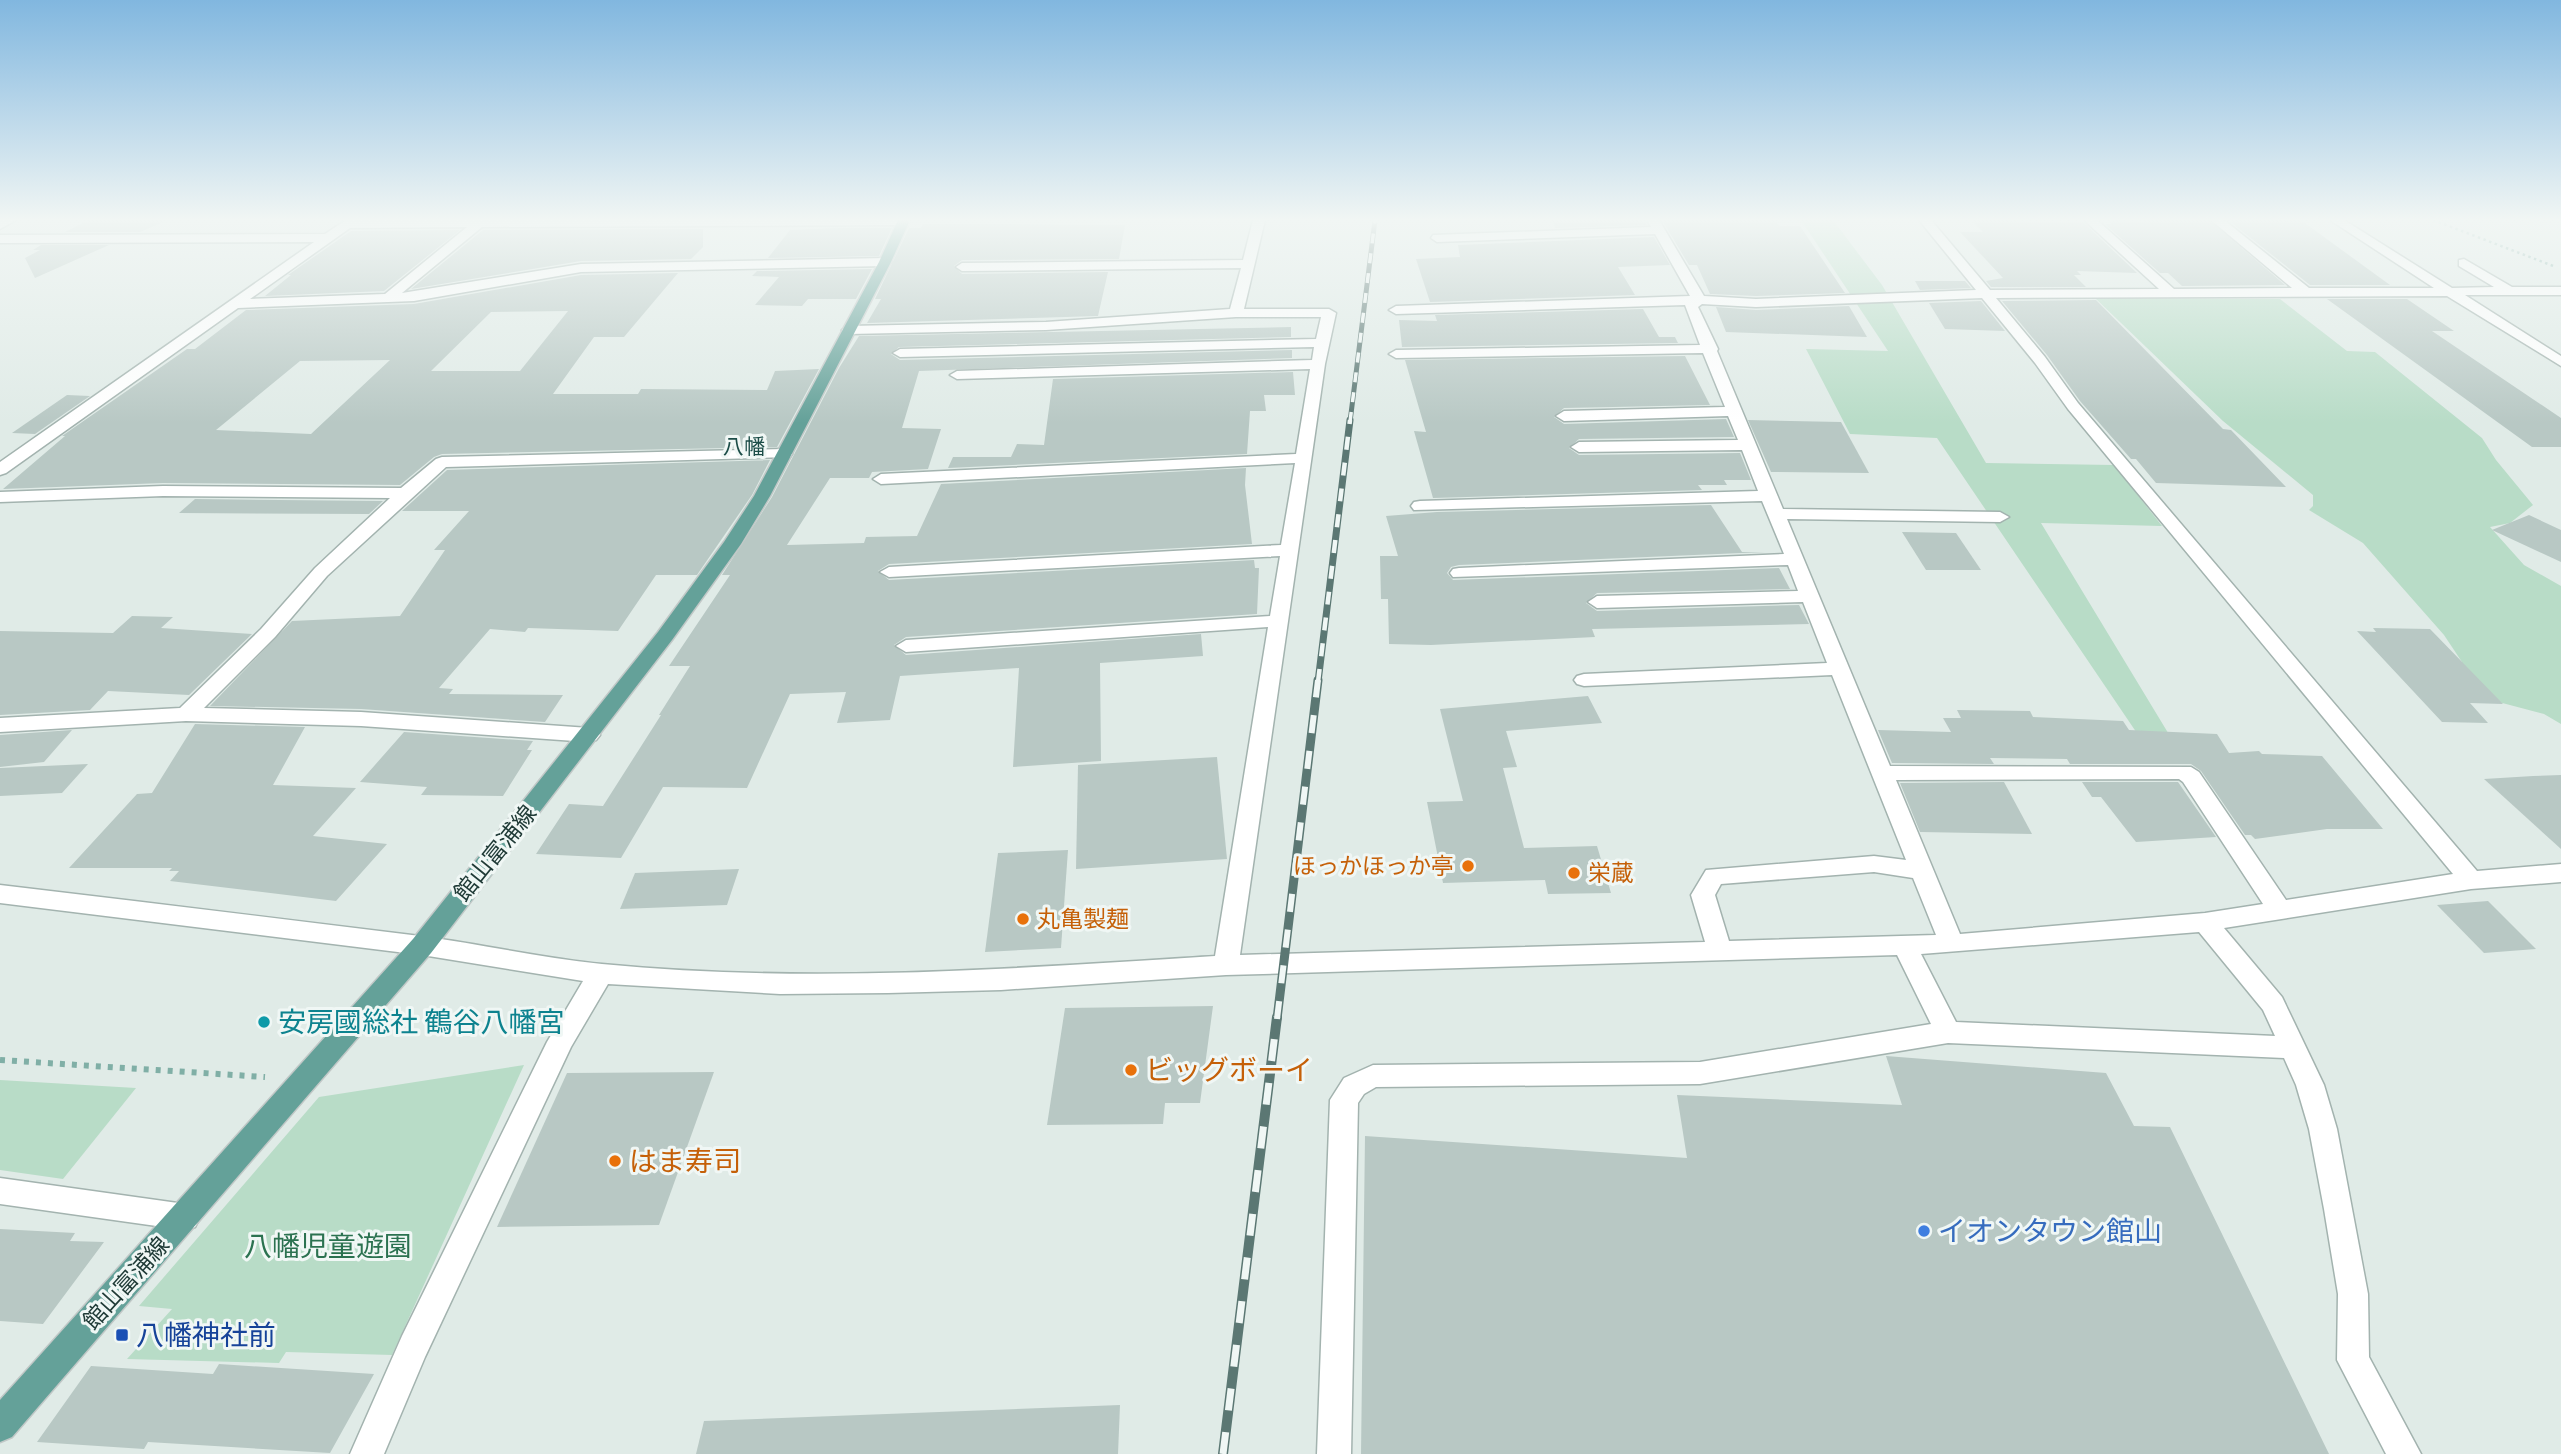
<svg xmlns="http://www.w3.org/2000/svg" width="2561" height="1454" font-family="'IBM Plex Sans','Noto Sans JP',sans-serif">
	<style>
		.green { fill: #b8dcc7 }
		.building { fill: #b8c8c4; fill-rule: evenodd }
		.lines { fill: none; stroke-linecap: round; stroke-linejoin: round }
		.minor-casing { stroke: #a3b3af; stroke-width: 3 }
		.major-casing { stroke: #c1c8c7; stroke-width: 3 }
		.path-far1 { stroke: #80afa6; stroke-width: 2.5; stroke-dasharray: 2.5 3.5; stroke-linecap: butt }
		.path { stroke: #80afa6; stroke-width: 6; stroke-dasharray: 5 7; stroke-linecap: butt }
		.minor { fill: #fff; fill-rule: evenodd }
		.major { fill: #64a199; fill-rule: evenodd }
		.rail-far3-casing { stroke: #5b7773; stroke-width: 5 }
		.rail-far2-casing { stroke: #5b7773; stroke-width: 7 }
		.rail-far1-casing { stroke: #5b7773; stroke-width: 9 }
		.rail-casing { stroke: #5b7773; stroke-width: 10 }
		.rail-far3 { stroke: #f0f7f5; stroke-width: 3.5; stroke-dasharray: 10; stroke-linecap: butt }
		.rail-far2 { stroke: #f0f7f5; stroke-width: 4.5; stroke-dasharray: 13; stroke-linecap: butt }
		.rail-far1 { stroke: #f0f7f5; stroke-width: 6; stroke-dasharray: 18; stroke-linecap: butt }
		.rail { stroke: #f0f7f5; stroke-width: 7; stroke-dasharray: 22; stroke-linecap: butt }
		.food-dot { fill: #e8710a; stroke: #f0f7f5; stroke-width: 2.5 }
		.culture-dot { fill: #0f9aa8; stroke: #f0f7f5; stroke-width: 2.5 }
		.shop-dot { fill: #3f7fe0; stroke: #f0f7f5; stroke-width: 2.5 }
		.transit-dot { fill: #1a4fb4; stroke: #f0f7f5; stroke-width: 2.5 }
		.labels { text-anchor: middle; stroke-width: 6; stroke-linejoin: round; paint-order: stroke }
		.far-quarter-label { font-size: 21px; fill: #1c4d48; stroke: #f0f7f5 }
		.street-label { font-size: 23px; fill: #203b37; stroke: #f0f7f5 }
		.food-label { font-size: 23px; fill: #c56008; stroke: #f0f7f5; text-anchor: start }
		.near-culture-label { font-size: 28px; fill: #0d838f; stroke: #f0f7f5; text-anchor: start }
		.near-food-label { font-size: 28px; fill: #c56008; stroke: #f0f7f5; text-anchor: start }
		.near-shop-label { font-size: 28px; fill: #366cbe; stroke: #f0f7f5; text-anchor: start }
		.near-park-label { font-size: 28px; fill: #2b7250; stroke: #f0f7f5 }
		.near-transit-label { font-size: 28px; fill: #164399; stroke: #f0f7f5; text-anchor: start }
	</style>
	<rect width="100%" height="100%" fill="#e0ebe7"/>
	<g class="green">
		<path d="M1801,220h32l49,65 104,178 128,2 48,61 -121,-3 135,223 -29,2 -210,-310 -87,-4 -44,-85 82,2z"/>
		<path d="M2095,298l185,1 67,52 28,1 107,86 14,22 37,45 -23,18 -20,4 34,38 37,21v138l-17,-10 -53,-14 -35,-32 6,-6 -18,-27 -81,-92 -54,-33 4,-4v-11l-90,-74z"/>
		<path d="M524,1065l-132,290 -106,-3 -7,11 -152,-4 45,-50 -33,-3 180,-209z"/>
		<path d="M0,1080l136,8 -73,91 -63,-9z"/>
	</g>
	<g class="building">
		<path d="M89,220h79l-28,12h-75z"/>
		<path d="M1645,220l2,5 -92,3 -2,-7z"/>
		<path d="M1662,220h111l7,6h20l45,67 -89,3 -46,-2 -13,-29h-8z"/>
		<path d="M1971,220l113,3 53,50 -60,-2 4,4h-7l12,12h-95l-5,-6 17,-3 -43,-46h23z"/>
		<path d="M2139,220h70l76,65 -103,1 -14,-13h-8l-55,-49h6l-2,-3 34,1z"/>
		<path d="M2228,220l74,1 88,64h-80z"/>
		<path d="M923,224h80l122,1 -6,34 -157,1 -8,6 8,8 146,-2 -10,44 -231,7 14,-24h-6l34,-71h12z"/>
		<path d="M840,228h52l-13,28 -111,2 22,-28z"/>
		<path d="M703,229v18l-12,12 -110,2 -170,28 72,-59z"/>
		<path d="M460,230l-76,61 -119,5 26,-21h-3l63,-44z"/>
		<path d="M1654,237l16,28 -52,2 17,28 -205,7 -14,-43 44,-2 -2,-12z"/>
		<path d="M41,245h68l-74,33 -10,-20 15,-8h-7z"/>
		<path d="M872,269l-16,30h-48l-6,7 -47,-1 24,-28 -27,-1 5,-5z"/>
		<path d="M678,273l-54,64h-30l-41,57h85l3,-5 126,1 8,-19 44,-2 -42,78 -335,7 -8,3 -34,28 -237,-2 -160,6 62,-53h-3l125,-87h8l51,-39 168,-6 167,-29zM568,311l-48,60h-89l60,-59zM390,360l-79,74 -95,-4 84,-69z"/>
		<path d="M1915,281h50l6,7 -51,2z"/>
		<path d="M2327,299h80l47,32h-22l129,87v29h-29z"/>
		<path d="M2096,300l127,129 8,1 55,57 -130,-4 -20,-24h-5l-51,-58 -33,-46 -45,-54z"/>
		<path d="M1981,301l24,30 -60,-2 -16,-26z"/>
		<path d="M1849,306l18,31 -141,-5 -10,-25 40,3z"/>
		<path d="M1643,309l16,28h16l3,6 -276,4 -3,-27 38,1 -2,-6z"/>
		<path d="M1291,327v10l-392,10 -8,7 9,6 392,-10v8l-373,13 -17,57 39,1 -13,40 -56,3 -3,6h-39l-43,67 77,-2 2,-6 51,-1 24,-52 305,-16 -1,17 7,59 -363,20 -11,7 11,9 365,-20 1,8h4l-2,46 -351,23 -12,8 12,10 295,-21 2,22 -103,7 1,98 -88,6 6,-99 -119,8 -10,44 -53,3 9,-31 -56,2 -43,94 -84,-1 -42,71 -85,-4 33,-50 34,2 58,-91h-2l31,-49h-21l61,-91h-8l50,-78 67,-129 20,-32z"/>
		<path d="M1685,356l25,49 -146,3 -10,9 10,7 162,-5 8,18 -155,2 -10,9 10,7 161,-2 11,27h-27l3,5h-29l4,5 -269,8 -19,-67 12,1 -21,-72z"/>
		<path d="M1293,372l2,23h-31l2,16h-16l-3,43 -299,14 5,-11h58l6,-13 27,1 9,-66z"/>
		<path d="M67,395l23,1 -55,38 -23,-1z"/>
		<path d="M1748,420l93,2 28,51 -98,-1z"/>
		<path d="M770,460l-18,35 -55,80h-41l-38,56 -90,-3 -3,4 -35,-3 -51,59 14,1 -4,5 114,1 -18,27 -184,-13 -151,-3 82,-85 108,-5 45,-66h-11l35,-39h-67l45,-41z"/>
		<path d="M195,499l188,2 -14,13 -190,-1z"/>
		<path d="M1711,505l31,47h23l-306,13 -8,2 -4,6 6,7 326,-12 11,21 -193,4 -11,10 11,8 202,-6 10,19 -217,5 3,8 -164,8 -42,-1 -1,-45h-7l-1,-43h18l-12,-40 51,-4z"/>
		<path d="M2529,515l32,15v32l-69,-32z"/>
		<path d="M1902,532l54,1 25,37h-55z"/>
		<path d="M132,616l41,1 -12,11 91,6 -63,61 -81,-4 -18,19 -90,5v-84l113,2z"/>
		<path d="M2373,628l57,1 73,75 -33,-1 18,20 -46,-1 -85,-91 19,1z"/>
		<path d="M1588,696l14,27 -96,8 11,36 -14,1 21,80 73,-2 14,47 -63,1 -3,-14 -102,3 -16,-81 36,-1 -23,-92z"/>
		<path d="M1957,710l73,1 3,6 90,4 6,9 88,4 12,19 30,-2 3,3 60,2 61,73h-56l-72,10 -4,-4h-6l-44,-64 -10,-7h-121l-3,-5 -77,-1 4,6 -102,-1 -14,-33 73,2 -8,-14h18z"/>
		<path d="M195,724l110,3 -32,58 83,3 -43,48 74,8 -51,57 -166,-20 9,-10h-10l3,-3h-103l68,-74 15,-1z"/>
		<path d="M72,730l-28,32 -44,5v-32z"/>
		<path d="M404,732l129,9 -6,9h5l-29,46 -82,-1 6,-8 -67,-5z"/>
		<path d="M1217,757l10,102 -151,10 2,-104z"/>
		<path d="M88,764l-26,29 -62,3v-28z"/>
		<path d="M2561,775v74l-77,-70 49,-3z"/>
		<path d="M2004,782l28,52 -112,-2 -20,-49z"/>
		<path d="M2082,782h96l38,55 -80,5 -35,-45h-9z"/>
		<path d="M1068,850l-7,98 -76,4 13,-99z"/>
		<path d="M739,869l-12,36 -107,4 15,-36z"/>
		<path d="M2488,901l48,48 -52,4 -47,-48z"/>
		<path d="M1213,1006l-13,97h-35l-2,21 -116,1 18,-117z"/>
		<path d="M1886,1056l220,17 28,53 36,1 159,327h-968l4,-318 322,22 -10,-63 225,10z"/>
		<path d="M714,1072l-55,153 -162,2 70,-154z"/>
		<path d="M0,1229l75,4 -5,8 34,1 -61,82 -43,-3z"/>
		<path d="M219,1364l155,10 -44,79 -182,-11 -4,7 -107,-7 54,-76 122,8z"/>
		<path d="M1120,1405l-2,49h-422l8,-33z"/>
	</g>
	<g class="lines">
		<g class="minor-casing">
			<g id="minor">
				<path d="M0,220h16l-16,9z"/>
				<path d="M346,220h562l1,1 -6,4 -421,2 -80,66 179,-29 304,-6 6,4 -6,4 -304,6 -167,29 -176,7 -232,165 -6,2v-13l314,-220 -314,1v-8l325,-1zM467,227l-82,67 -135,5 100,-71z"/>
				<path d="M1253,220h12l-21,89h85l7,4 -11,51 -85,591 465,-13 -14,-47 15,-25 168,-14 32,4 -74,-185 -248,11 -7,-2 -3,-4 3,-4 7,-2 243,-11 -24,-61 -206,6 -9,-6 9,-6 201,-5 -10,-26 -335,12 -3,-4 3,-4 6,-1 325,-14 -22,-53 -348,9 -3,-4 3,-4 6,-1 338,-10 -16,-41 -163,2 -8,-5 8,-5 159,-2 -10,-24 -164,5 -8,-5 8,-5 161,-4 -22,-54 -307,5 -7,-4 7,-4 304,-5 -15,-40 -289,9 -7,-4 7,-4 294,-10 -35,-62 -218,8 -6,-4 2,-3 218,-8 -4,-7h12l45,76 52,3 220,-9 -57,-70h12l59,70 169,-1 -75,-69h13l77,69 118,-1 -81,-68h13l85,68h125l-104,-68h14l108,68 42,-1 -35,-21v-6l5,-1 48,28h49v8h-96l96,61v10l-114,-70 -451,2 49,59 33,46 399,468 84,-7v18l-90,7 -247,39 58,69 42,88 13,44 31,165 1,63 52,97h-35l-49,-94 1,-66 -14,-85 -15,-80 -13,-44 -12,-27 -336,-15 -248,41 -324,3 -12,7 -6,9 -7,351h-34l13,-354 14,-22 29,-13 327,-3 231,-38 -34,-69 -671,20 -225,15 -113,3 -108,1 -172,-10 -37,63 -146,310 -41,97h-34l52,-118 145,-294 36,-61 -161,-26 -422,-52v-18c140,17 280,33 420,51 61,8 121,22 182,28 204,20 409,5 613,-8l53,-329 -362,25 -10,-6 10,-6 364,-24 10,-60 -391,21 -9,-5 9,-5 392,-22 14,-82 -414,21 -8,-5 8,-5 415,-20 14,-85 -353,10 -7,-4 7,-4 355,-11 2,-13 -414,10 -7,-4 7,-4 416,-10 5,-22h-85l-190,13 -197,4 -7,-4 7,-4 197,-4 184,-13 11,-41 -279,3 -6,-4 6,-4 281,-3zM1982,298l53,65 33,46 385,465 -167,26 -87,-128 -8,-5 -301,-1 -103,-247 213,3 9,-5 -9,-5 -217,-3 -66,-158 1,-2 -20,-42 4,-3 54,3zM2179,779l4,3 80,122 -58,9 -245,21 -64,-154zM1874,872l39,6 23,57 -207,6 -14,-46 6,-11zM2199,932l64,78 12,26 -319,-14 -35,-68z"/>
				<path d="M784,449l8,5 -2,3 -344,10 -119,109 -52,61 -71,71 157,4 228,16 7,2 4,5 -4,5 -7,2 -228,-16 -175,-5 -186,11v-14l180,-10 81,-79 54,-61 75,-70 -227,-2 -163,6v-10l163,-6 238,2 35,-29 6,-2z"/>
				<path d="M0,1178l185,26 10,3 5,10 -5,10 -10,3 -185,-26z"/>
			</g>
		</g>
		<g class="major-casing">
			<path id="major" d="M898,220h12l-19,42 -121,234 -29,48 -69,96 -241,313 -419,484 -12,5v-42l413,-461 245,-307 66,-90 30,-46 125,-234z"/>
		</g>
		<path class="path-far1" d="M2433,220l123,47"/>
		<path class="path" d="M0,1060l265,17"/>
		<use href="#minor" class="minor"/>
		<use href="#major" class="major"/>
		<g class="rail-far3-casing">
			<path id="rail-far3" d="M1350,422l25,-202"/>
		</g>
		<g class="rail-far2-casing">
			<path id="rail-far2" d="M1318,682l32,-262"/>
		</g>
		<g class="rail-far1-casing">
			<path id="rail-far1" d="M1277,1019l41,-339"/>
		</g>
		<g class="rail-casing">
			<path id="rail" d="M1223,1454l54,-437"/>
		</g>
		<use href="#rail-far3" class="rail-far3"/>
		<use href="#rail-far2" class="rail-far2"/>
		<use href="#rail-far1" class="rail-far1"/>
		<use href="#rail" class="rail"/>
	</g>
	<linearGradient id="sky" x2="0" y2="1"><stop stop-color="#81b7df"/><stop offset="0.52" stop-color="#f1f6f4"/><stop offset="1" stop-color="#f1f6f4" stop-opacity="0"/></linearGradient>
	<rect width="2561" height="423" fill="url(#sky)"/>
	<g class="food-dot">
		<circle cx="1468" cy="866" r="7"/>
		<circle cx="1574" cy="873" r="7"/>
		<circle cx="1023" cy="919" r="7"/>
		<circle cx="1131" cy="1070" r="7"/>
		<circle cx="615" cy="1161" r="7"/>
	</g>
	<circle class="culture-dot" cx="264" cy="1022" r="7"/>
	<circle class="shop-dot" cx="1924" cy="1231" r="7"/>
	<rect class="transit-dot" x="115" y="1328" width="14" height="14" rx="3.5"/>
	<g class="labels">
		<g class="far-quarter-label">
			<text x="744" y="454">八幡</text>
		</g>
		<g class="street-label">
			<text transform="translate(495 853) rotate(-51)" y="8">館山富浦線</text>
			<text transform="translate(126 1283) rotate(-48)" y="8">館山富浦線</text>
		</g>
		<g class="food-label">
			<text x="1454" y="874" text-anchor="end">ほっかほっか亭</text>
			<text x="1588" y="881">栄蔵</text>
			<text x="1037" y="927">丸亀製麺</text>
		</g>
		<g class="near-culture-label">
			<text x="278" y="1032">安房國総社 鶴谷八幡宮</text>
		</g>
		<g class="near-food-label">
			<text x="1145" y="1080">ビッグボーイ</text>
			<text x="629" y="1171">はま寿司</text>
		</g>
		<g class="near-shop-label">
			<text x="1938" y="1241">イオンタウン館山</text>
		</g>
		<g class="near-park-label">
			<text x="328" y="1256">八幡児童遊園</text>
		</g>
		<g class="near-transit-label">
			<text x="136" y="1345">八幡神社前</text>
		</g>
	</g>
</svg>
